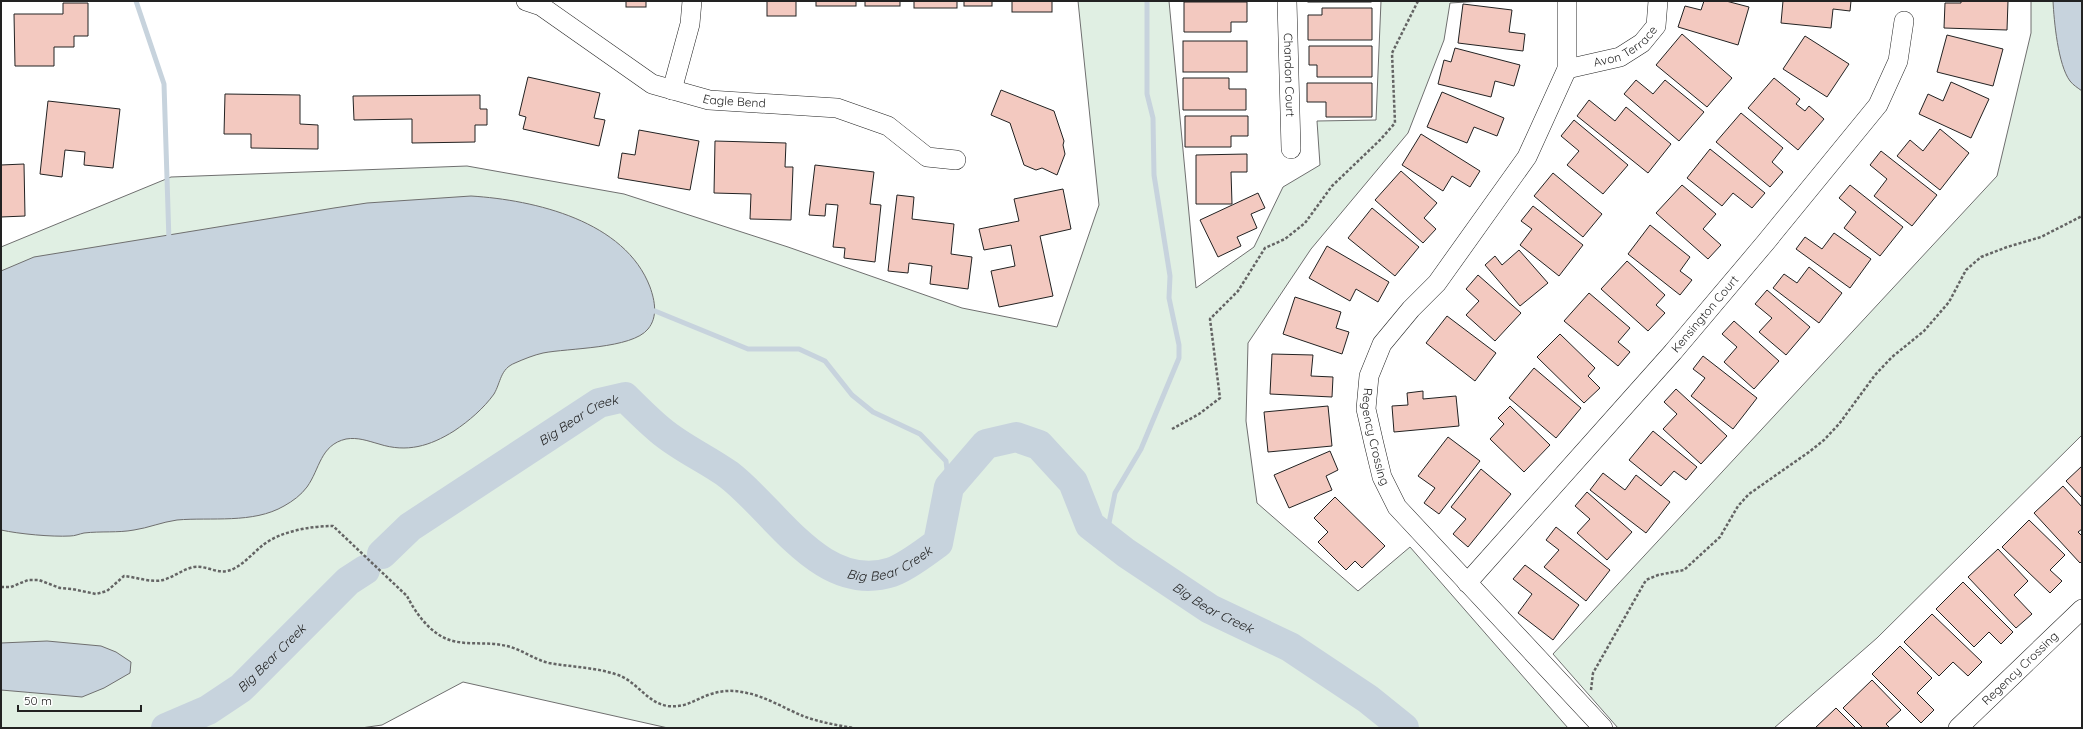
<svg xmlns="http://www.w3.org/2000/svg" width="2083" height="729" font-family="Quicksand,sans-serif">
	<style>
		.green { fill: #e0efe3; stroke: #6f6f6f }
		.water { fill: #c7d3dd; stroke: #6f6f6f }
		.lines { fill: none; stroke-linecap: round; stroke-linejoin: round }
		.stream { stroke: #c7d3dd; stroke-width: 5 }
		.river { stroke: #c7d3dd; stroke-width: 30 }
		.building { fill: #f3c9c0; stroke: #222 }
		.minor-casing { stroke: #222; stroke-width: 20 }
		.path { stroke: #646464; stroke-width: 2.5; stroke-dasharray: 3 2; stroke-linecap: butt }
		.minor { stroke: #fff; stroke-width: 19 }
		.labels { text-anchor: middle; stroke-width: 3; stroke-linejoin: round; paint-order: stroke }
		.street-label { font-size: 12px; fill: #222; stroke: #fff }
		.water-label { font-size: 13px; font-style: italic; fill: #222; stroke: #fff }
	</style>
	<rect width="100%" height="100%" fill="#fff"/>
	<g class="green">
		<path d="M1078,1h91l27,287 58,-41 29,-60 37,-22 -3,-44 59,-1 5,-119h101l-32,2 -6,37 -36,93 -97,116 -63,94 -2,78 11,82 101,88 52,-44 158,181h-900l-205,-46 -81,43 -21,3h-360v-481l170,-70 296,-11 157,28 164,53 174,61 95,19 42,-122z"/>
		<path d="M2031,1h51v434l-205,203 -103,90h-156l-65,-74 444,-478 34,-143z"/>
	</g>
	<g class="water">
		<path d="M2053,1h29v90c-4,-3 -9,-6 -12,-10 -12,-16 -16,-60 -17,-80z"/>
		<path d="M471,196c64,4 154,25 179,91 5,14 8,30 -2,42 -16,20 -80,19 -105,24 -9,2 -19,6 -28,10 -15,6 -14,19 -21,31 -10,14 -25,27 -40,37 -24,15 -47,22 -75,13 -11,-3 -21,-7 -33,-5 -26,6 -26,30 -39,48 -6,8 -14,14 -23,19 -31,18 -73,11 -107,14 -15,2 -29,8 -43,10 -16,3 -33,1 -50,3 -5,1 -9,3 -14,3 -18,1 -51,-2 -69,-6v-259l33,-14 300,-49 33,-5z"/>
		<path d="M47,641l54,5 15,6 15,10 -1,11 -26,15 -22,9 -81,-7v-47z"/>
	</g>
	<g class="lines">
		<g class="stream">
			<path d="M136,1l28,83 5,157"/>
			<path d="M649,312l6,-1 93,38h51l26,12 27,34 21,17 47,22 26,27 3,26"/>
			<path d="M1106,538l9,-45 26,-44 38,-91v-13l-10,-47 1,-22 -16,-101 -1,-57 -6,-24v-93"/>
		</g>
		<g class="river">
			<path id="s1" d="M382,554l28,-27 189,-124 26,-6c11,11 23,23 35,33 21,18 47,29 69,45 47,36 93,120 163,97 16,-6 32,-19 46,-29l11,-56 37,-43 30,-7 23,8 34,37 17,43 36,28 84,56 80,38 78,52 36,29"/>
			<path id="s2" d="M166,728l42,-18 33,-22 107,-107 17,-11"/>
		</g>
	</g>
	<g class="building">
		<rect x="626" y="1" width="20" height="6"/>
		<rect x="767" y="1" width="29" height="15"/>
		<rect x="816" y="1" width="40" height="5"/>
		<rect x="865" y="1" width="35" height="5"/>
		<rect x="914" y="1" width="43" height="7"/>
		<rect x="964" y="1" width="28" height="5"/>
		<rect x="1012" y="1" width="40" height="11"/>
		<rect x="1308" y="1" width="63" height="1"/>
		<path d="M1704,1h22l23,6 -11,38 -60,-18 7,-21 16,4z"/>
		<path d="M1783,1h68l-1,10 -17,-2 -2,19 -50,-5z"/>
		<path d="M1961,1h47l-1,29 -63,-2 1,-25h16z"/>
		<path d="M1184,2h63v20h-16v10h-47z"/>
		<path d="M63,3h25v33h-14v11h-20v19h-39l-1,-52h49z"/>
		<path d="M1463,4l49,6 -3,22 16,2 -2,17 -65,-8z"/>
		<path d="M1322,8h50v32h-64v-25h14z"/>
		<path d="M1682,34l50,44 -25,29 -51,-42z"/>
		<path d="M1947,35l56,14 -10,37 -56,-14z"/>
		<path d="M1805,36l44,28 -22,33 -44,-28z"/>
		<rect x="1183" y="41" width="64" height="31"/>
		<path d="M1309,46h63v31h-55v-12h-8z"/>
		<path d="M1455,48l65,17 -6,21 -19,-5 -4,16 -53,-13 6,-24 7,2z"/>
		<path d="M528,77l72,16 -6,25 11,2 -6,26 -76,-17 3,-12 -7,-2z"/>
		<path d="M1183,78h46v11h17v21h-63z"/>
		<path d="M1774,78l26,21 -4,5 9,7 4,-5 15,13 -26,31 -50,-42z"/>
		<path d="M1636,80l17,14 12,-14 39,32 -25,29 -55,-47z"/>
		<path d="M1951,82l38,17 -18,39 -52,-24 9,-20 15,7z"/>
		<path d="M1307,83h65v34h-46v-15h-19z"/>
		<path d="M1001,90l53,21 10,30 -1,4 2,9 -8,21 -15,-7 -6,2 -12,-5 -14,-42 -19,-8z"/>
		<path d="M1442,92l62,26 -7,18 -23,-9 -7,16 -40,-16z"/>
		<path d="M225,94l75,1v29l18,1v24l-67,-1v-14h-27z"/>
		<path d="M480,95v14h7v16h-12v17l-63,1v-24l-58,1 -1,-24z"/>
		<path d="M1589,100l26,21 11,-14 45,37 -23,29 -71,-57z"/>
		<path d="M48,101l72,8 -7,59 -29,-3 1,-13 -20,-2 -3,27 -22,-3z"/>
		<path d="M1741,113l42,35 -11,14 11,10 -13,15 -54,-45z"/>
		<path d="M1185,116h63v20h-17v11h-46z"/>
		<path d="M1574,120l54,45 -25,29 -36,-29 12,-14 -18,-15z"/>
		<path d="M1940,129l29,24 -29,37 -43,-34 13,-16 13,11z"/>
		<path d="M639,130l60,11 -9,49 -72,-12 4,-25 13,2z"/>
		<path d="M1421,134l59,37 -10,16 -18,-11 -9,15 -41,-26z"/>
		<path d="M715,141l71,2 -1,24h8l-2,53 -41,-1 1,-25 -37,-1z"/>
		<path d="M1710,149l55,44 -13,15 -19,-15 -11,13 -35,-28z"/>
		<path d="M1881,151l56,44 -25,31 -38,-30 13,-17 -17,-14z"/>
		<path d="M1247,154v18h-16l1,32h-36v-49z"/>
		<path d="M24,164l1,52 -24,1v-52z"/>
		<path d="M815,165l59,7 -4,32 11,1 -6,57 -31,-4 1,-10 -12,-1 5,-42 -12,-1 -1,12 -16,-1z"/>
		<path d="M1401,171l36,32 -13,15 12,11 -13,14 -48,-43z"/>
		<path d="M1553,173l49,41 -19,23 -49,-41z"/>
		<path d="M1682,185l34,29 -13,15 18,16 -13,14 -52,-46z"/>
		<path d="M1850,185l53,42 -23,29 -36,-28 12,-16 -17,-14z"/>
		<path d="M1063,189l8,40 -31,7 13,60 -54,11 -8,-36 24,-5 -4,-21 -27,5 -5,-21 40,-8 -5,-22z"/>
		<path d="M1258,193l7,15 -14,6 6,14 -20,9 4,9 -23,11 -18,-37z"/>
		<path d="M897,195l17,2 -2,22 42,5 -3,30 21,3 -4,32 -38,-5 2,-18 -23,-3 -1,10 -20,-2z"/>
		<path d="M1533,206l50,39 -24,31 -39,-31 12,-16 -11,-8z"/>
		<path d="M1372,208l47,39 -24,29 -47,-38z"/>
		<path d="M1650,225l40,32 -10,14 12,9 -12,15 -52,-41z"/>
		<path d="M1834,233l37,26 -21,29 -54,-39 9,-12 17,12z"/>
		<path d="M1327,246l62,36 -11,20 -22,-13 -6,12 -41,-23z"/>
		<path d="M1519,250l29,33 -28,23 -35,-41 10,-9 7,9z"/>
		<path d="M1627,261l38,34 -9,10 9,8 -17,18 -47,-42z"/>
		<path d="M1809,267l33,26 -23,30 -46,-35 11,-14 13,9z"/>
		<path d="M1478,275l43,38 -26,28 -29,-26 13,-14 -13,-12z"/>
		<path d="M1767,290l43,37 -24,28 -27,-23 13,-14 -17,-14z"/>
		<path d="M1589,293l41,35 -12,14 12,10 -12,14 -54,-45z"/>
		<path d="M1295,297l46,15 -5,16 13,4 -7,22 -59,-20z"/>
		<path d="M1447,316l49,37 -21,28 -49,-38z"/>
		<path d="M1734,321l45,40 -25,28 -30,-27 13,-15 -15,-13z"/>
		<path d="M1560,334l35,34 -7,8 12,12 -16,15 -47,-46z"/>
		<path d="M1272,354l41,1 -2,21 22,1 -1,20 -62,-3z"/>
		<path d="M1703,356l54,42 -24,31 -42,-33 14,-18 -12,-9z"/>
		<path d="M1534,368l47,40 -25,30 -47,-40z"/>
		<path d="M1676,389l51,47 -26,28 -38,-35 14,-15 -13,-12z"/>
		<path d="M1423,391v8l33,-3 3,30 -65,6 -2,-26 16,-1 -1,-12z"/>
		<path d="M1328,406l4,40 -64,6 -4,-40z"/>
		<path d="M1510,406l40,39 -26,27 -34,-33 14,-15 -6,-6z"/>
		<path d="M1653,431l44,36 -11,13 -12,-9 -13,15 -32,-26z"/>
		<path d="M1448,437l32,24 -41,53 -15,-11 11,-15 -17,-12z"/>
		<path d="M1330,451l8,19 -12,6 6,14 -43,18 -15,-33z"/>
		<path d="M2082,466v32l-16,-17z"/>
		<path d="M1481,469l30,25 -43,53 -15,-13 13,-15 -15,-12z"/>
		<path d="M1603,473l22,17 11,-15 34,27 -24,31 -56,-43z"/>
		<path d="M2063,486l19,21v22l-4,3 4,4v25l-2,2 -46,-50z"/>
		<path d="M1587,492l45,40 -25,28 -30,-27 13,-14 -15,-13z"/>
		<path d="M1335,497l50,49 -23,22 -7,-7 -9,9 -28,-28 10,-10 -14,-14z"/>
		<path d="M2029,520l36,35 -15,15 12,11 -12,12 -48,-46z"/>
		<path d="M1556,527l54,43 -24,31 -42,-34 15,-17 -13,-10z"/>
		<path d="M1998,549l30,32 -14,14 18,19 -16,14 -48,-51z"/>
		<path d="M1525,565l54,40 -26,35 -35,-27 14,-19 -19,-15z"/>
		<path d="M1963,582l50,50 -12,12 -12,-12 -15,15 -38,-38z"/>
		<path d="M1932,614l50,48 -14,14 -15,-14 -14,14 -35,-34z"/>
		<path d="M1900,646l32,32 -15,15 17,17 -13,13 -49,-49z"/>
		<path d="M1872,680l29,30 -15,14 4,4h-27l-20,-20z"/>
		<path d="M1836,708l20,20h-41z"/>
	</g>
	<g class="lines">
		<g class="minor-casing">
			<g id="minor">
				<path id="s3" d="M526,1l15,5 111,78 57,16 128,8 51,18 39,31 29,3"/>
				<path id="s4" d="M1287,1l4,148"/>
				<path id="s5" d="M1567,1v68l-40,88 -90,126 -26,26 -29,35 -13,32 -3,33 8,35 8,33 15,30 206,221"/>
				<path id="s6" d="M1567,69l53,-12 22,-14 14,-17 2,-25"/>
				<path d="M672,90l18,-66 2,-23"/>
				<path id="s7" d="M1467,583l206,-231 93,-110 112,-137 20,-44 6,-40"/>
				<path id="s8" d="M1958,728l124,-119"/>
			</g>
		</g>
		<g class="path">
			<path d="M1172,429l27,-15 21,-16 -10,-79 28,-28 27,-43 20,-9 20,-16 27,-37 48,-46 15,-17 -3,-70 26,-52"/>
			<path d="M1,587h10l17,-7h11l21,8 12,1 24,5 11,-3 17,-15c12,1 27,7 39,4 11,-3 20,-11 31,-13 15,-2 25,10 41,1 11,-6 19,-16 28,-23 18,-14 48,-19 70,-19l74,70c9,18 25,40 46,45 16,4 33,1 48,4 18,2 31,14 48,18 22,4 44,4 66,11 22,6 31,29 53,32 19,2 27,-7 43,-12 12,-4 24,-4 36,-1 17,3 39,16 56,23 16,6 33,9 50,12"/>
			<path d="M1591,690l2,-17 53,-93 12,-5 26,-5 36,-33 18,-31 11,-12 60,-42 15,-12 15,-16 36,-49 17,-18 32,-26 13,-15 12,-14 17,-32 15,-13 26,-10 34,-10 41,-21"/>
		</g>
		<use href="#minor" class="minor"/>
	</g>
	<g class="labels">
		<g class="street-label">
			<text dy="4" stroke="none"><textPath href="#s6" startOffset="64">Avon Terrace</textPath></text>
			<text dy="4" stroke="none"><textPath href="#s4" startOffset="74">Chandon Court</textPath></text>
			<text dy="4" stroke="none"><textPath href="#s3" startOffset="236">Eagle Bend</textPath></text>
			<text dy="4" stroke="none"><textPath href="#s7" startOffset="359">Kensington Court</textPath></text>
			<text dy="4" stroke="none"><textPath href="#s5" startOffset="498">Regency Crossing</textPath></text>
			<text dy="4" stroke="none"><textPath href="#s8" startOffset="86">Regency Crossing</textPath></text>
		</g>
		<g class="water-label">
			<text dy="5" stroke="none"><textPath href="#s1" startOffset="239">Big Bear Creek</textPath></text>
			<text dy="5" stroke="none"><textPath href="#s1" startOffset="622">Big Bear Creek</textPath></text>
			<text dy="5" stroke="none"><textPath href="#s1" startOffset="1091">Big Bear Creek</textPath></text>
			<text dy="5" stroke="none"><textPath href="#s2" startOffset="128">Big Bear Creek</textPath></text>
		</g>
	</g>
	<rect width="2083" height="729" fill="none" stroke="#222222" stroke-width="4"/>
	<path d="M18 705v6h123v-6" fill="none" stroke="#222222" stroke-width="2"/>
	<text x="24" y="705" font-size="12" fill="#222222" stroke="#ffffff" stroke-width="3" paint-order="stroke">50 m</text>
</svg>
